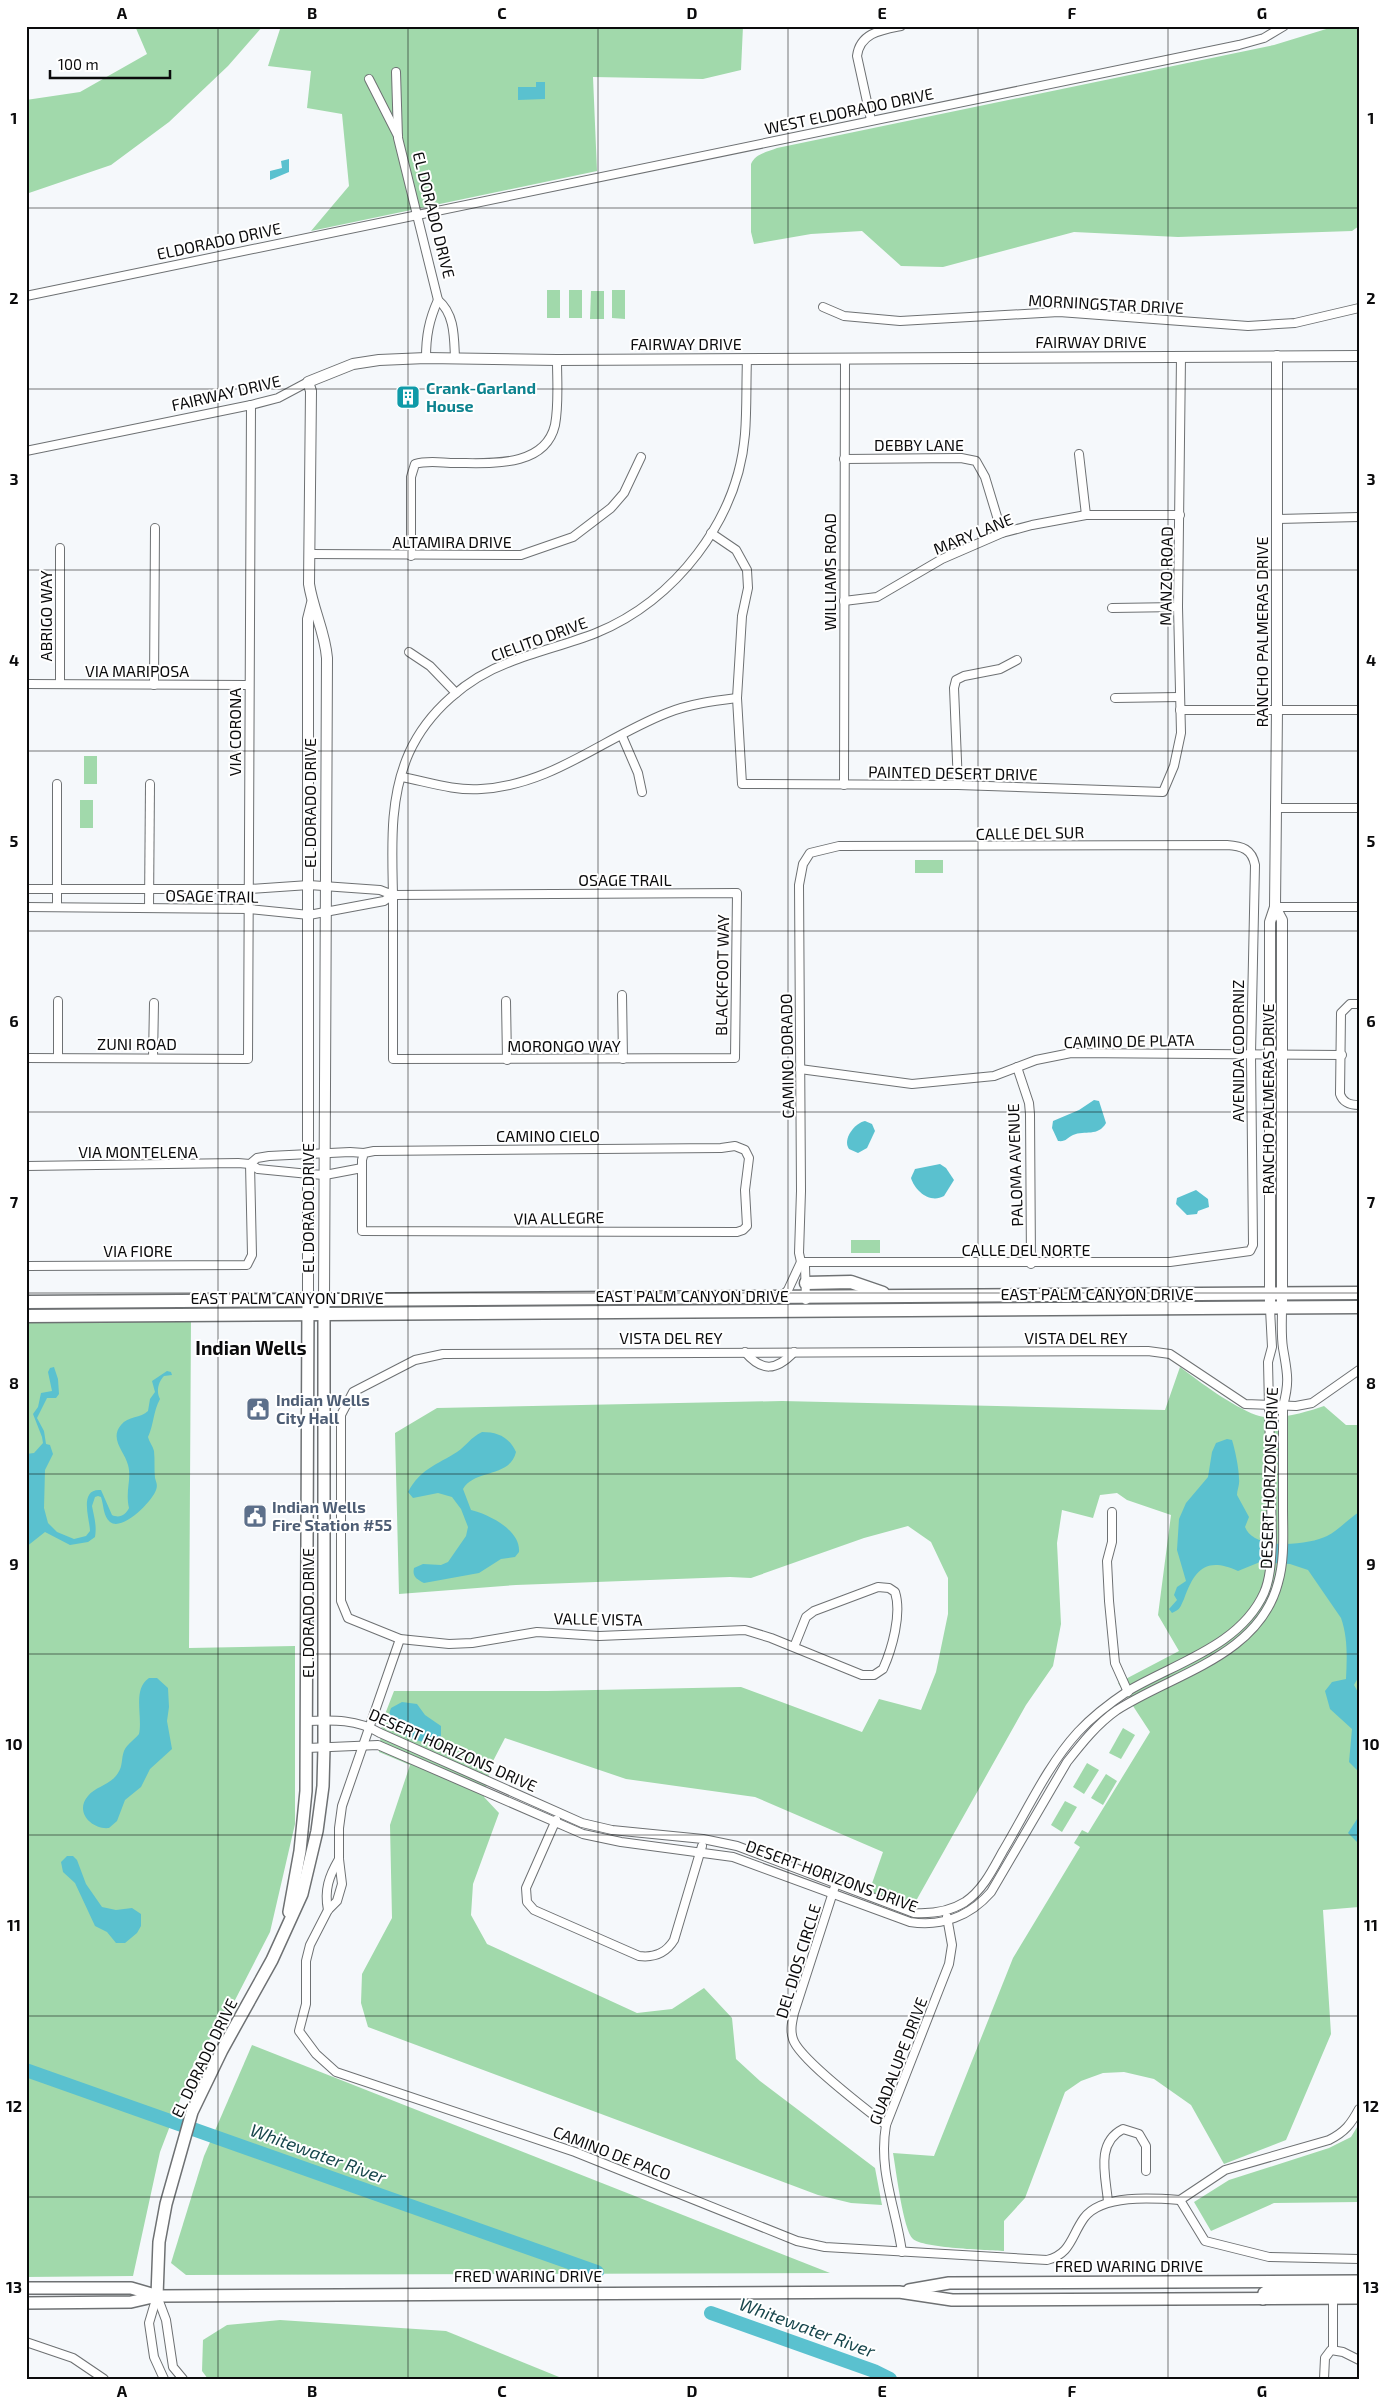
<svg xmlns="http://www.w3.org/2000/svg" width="1385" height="2405" font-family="'Exo 2',sans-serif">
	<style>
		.green { fill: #a1d9ab }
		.water { fill: #5ac1cf }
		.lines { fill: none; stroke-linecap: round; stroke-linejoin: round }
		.river { stroke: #5ac1cf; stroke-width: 14 }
		.minor-casing { stroke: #6e7173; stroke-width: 10 }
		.tertiary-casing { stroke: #6e7173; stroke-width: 12 }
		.secondary-casing { stroke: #6e7173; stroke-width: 14 }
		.primary-casing { stroke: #6e7173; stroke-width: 15 }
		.minor { stroke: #fff; stroke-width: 8 }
		.tertiary { stroke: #fff; stroke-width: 10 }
		.secondary { stroke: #fff; stroke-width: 11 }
		.primary { stroke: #fff; stroke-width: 12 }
		.grid { fill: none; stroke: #0b0b0c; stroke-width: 1; stroke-opacity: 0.55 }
		.labels { text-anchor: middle; stroke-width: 4; stroke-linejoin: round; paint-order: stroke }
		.street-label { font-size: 16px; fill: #0b0b0c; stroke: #fff }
		.culture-label { font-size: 16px; font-weight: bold; fill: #0d838f; stroke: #fff; text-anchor: start }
		.service-label { font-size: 16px; font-weight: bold; fill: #4e5e75; stroke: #fff; text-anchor: start }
		.water-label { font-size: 18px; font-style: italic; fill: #19474d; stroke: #fff }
		.quarter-label { font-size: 19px; font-weight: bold; fill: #0b0b0c; stroke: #fff }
		.neatline { fill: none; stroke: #0b0b0c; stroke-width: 2 }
		.grid-label { font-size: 16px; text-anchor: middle; font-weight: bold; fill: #0b0b0c }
	</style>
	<rect width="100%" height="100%" fill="#f5f8fb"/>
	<g class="green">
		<path d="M135,26h128l-35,40 -59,56 -58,43 -85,29v-94l54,-8 67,-38z"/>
		<path d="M281,26h462l-2,44 -38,9 -110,-2 4,94 -286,60 38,-45 -7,-72 -35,-6 4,-37 -43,-5z"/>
		<path d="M1336,26h23v200l-7,5 -174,6 -104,-5 -131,35 -42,-1 -39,-35 -51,3 -57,10 -3,-12v-68c4,-10 16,-12 26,-16l497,-103z"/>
		<rect x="547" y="290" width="13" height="28"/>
		<rect x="569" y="290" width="13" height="28"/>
		<path d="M612,290h13v29l-13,-1z"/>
		<path d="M591,291h13v28h-14z"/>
		<rect x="84" y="756" width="13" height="28"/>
		<rect x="80" y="800" width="13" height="28"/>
		<rect x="915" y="860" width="28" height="13"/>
		<rect x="851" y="1240" width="29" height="13"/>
		<path d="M191,1320l-2,328 106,-2v178l-25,108 -36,70 -40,61 -34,89 -27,124 -107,1v-955z"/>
		<path d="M1180,1367c21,16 52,39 76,48 17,7 51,-3 68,-9l22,19h13v482l-36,3 8,124 -45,106 -62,24 -33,-59 -37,-26 -30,-7 -21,1 -22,8 -16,11 -40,106 -21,23v30c-16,-1 -82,-3 -91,-12 -10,-9 -17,-70 -20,-86l41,3 79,-198 67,-111 -6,-4 8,-13 6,3 62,-101 -32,-49 61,-32 -21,-36 13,-100 -44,-15 -10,-7 -17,2 -7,23 -31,-8 -5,33 4,81 -8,42 -27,39 -114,203 -43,-16 14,-40 -128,-55 -129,-18 -121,-41 -14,27 -7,32 15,16 -26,71 -2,31 16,29 150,69 35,-4 32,-21 28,30 4,41 24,22 115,87 7,37 -31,-2 -33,-8 -450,-168 -7,-24 1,-29 30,-56 -2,-93 20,-60 -31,-13 3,-30 12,-31h153l194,-4 121,45 17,-33 42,11 15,-38 12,-58v-36l-17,-36 -23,-16 -44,12 -113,40 -21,-1 -214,8 -117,9 -4,-161 42,-25 345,-7 383,9z"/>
		<path d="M1123,1728l12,7 -14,24 -12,-6z"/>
		<path d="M1087,1763l12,7 -15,24 -11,-7z"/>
		<path d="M1106,1774l11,7 -14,24 -12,-7z"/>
		<path d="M1065,1801l12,6 -15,25 -11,-7z"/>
		<path d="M252,2045l578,228 -644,2 -15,-12 33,-107z"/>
		<path d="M1359,2124v78l-85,1 -63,28 -17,-29 35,-22 100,-32 22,-11z"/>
		<path d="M280,2320l166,11 118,48h-356l-6,-8 1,-31 24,-15z"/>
	</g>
	<g class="water">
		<path d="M536,82h9v17l-27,1v-13h18z"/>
		<path d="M289,159v13l-19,8v-9l12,-3 -1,-7z"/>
		<path d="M1094,1100l5,1 7,22c-8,14 -21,7 -33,12 -6,3 -7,7 -15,6l-6,-13 1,-7 26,-11z"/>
		<path d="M865,1121l7,3 3,7 -8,17 -9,5 -9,-4c-7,-10 6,-26 16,-28z"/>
		<path d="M940,1164l6,4 8,12 -10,16c-14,8 -29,-5 -33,-18l4,-9z"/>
		<path d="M1196,1190l12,9 1,8 -11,4 -1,3 -10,1 -11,-11 1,-6z"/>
		<path d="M54,1367l4,12 1,15 -3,4h-9l-10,20 7,13 2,13 4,1 3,9 -8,16 -1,38 4,15 9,9 17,7 12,-3 4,-5c0,-11 -12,-43 11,-41l11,25c8,4 14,-1 17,-7 -4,-18 3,-29 -1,-43 -3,-13 -19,-26 -7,-40 7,-9 20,-7 27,-14l2,-12 5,-7 -3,-11 15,-10 4,1 1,3 -8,1c-6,6 -8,16 -4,23 -7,13 -6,25 -12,38 1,5 5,9 6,14 1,9 0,18 1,27 1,4 3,7 1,12 -3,10 -33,42 -46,32 -7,-6 -6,-16 -9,-25l-3,-1 -3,1 -3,9c2,11 5,19 3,31l-7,5 -18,3 -25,-13 -19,15v-93l8,-1 9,-10 -1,-6 -9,-23 5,-7 3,-14 11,-2 -4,-19 2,-4z"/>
		<path d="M482,1432c16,0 27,5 34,20 -6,26 -42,17 -53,37l8,21c17,4 50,20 48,42l-4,5 -14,2 -22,14 -55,10c-7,-4 -12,-6 -10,-15l9,-4 18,1 7,-3 18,-26 2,-9 -7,-18 -9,-12 -14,-4 -25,5 -5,-6c13,-24 29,-27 49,-40 10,-7 13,-14 25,-20z"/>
		<path d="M1227,1439l5,1c3,10 7,28 7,39 1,5 -2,11 -2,16l12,22 -4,10c9,24 64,18 82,9 12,-6 21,-17 32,-24v164l-5,9 5,9v78l-10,-10 3,-33 -22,-20 -5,-18 7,-9 14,-3c1,-21 2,-41 -5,-61l-33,-48 -18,-6 -30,-2 -22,9c-31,-14 -43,-3 -54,28 -4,8 -3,10 -12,14l-3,-4 8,-9 -3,-5 3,-8 9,-6 -9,-31 2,-31 7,-16 22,-26 4,-25 4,-9z"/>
		<path d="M149,1678h8l11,10 1,19 -2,14 5,28 -22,20 -9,18 -16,13 -8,21 -8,7c-17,2 -35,-16 -21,-32 8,-10 23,-11 30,-23 5,-7 3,-14 6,-22 3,-7 10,-11 15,-17 4,-17 -7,-45 10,-56z"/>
		<path d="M402,1702l15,2 8,11 16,11v11l-4,5c-19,3 -56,-11 -46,-34z"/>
		<path d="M1359,1816v28l-11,-11z"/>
		<path d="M67,1856h6l4,4 9,24 16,23 14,3 16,-2 9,6v12l-4,7 -12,10h-9l-9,-11 -12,-6 -20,-43 -12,-11 -2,-10z"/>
	</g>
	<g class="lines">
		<g class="river">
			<path d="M26,2070l571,202"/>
			<path d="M711,2313l163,58 16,8"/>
		</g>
		<g class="minor-casing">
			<g id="minor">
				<path d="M396,72l2,66 40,162c17,14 16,38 17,58"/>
				<path d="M369,79l29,57"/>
				<path d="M871,120l-14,-64c3,-23 24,-26 44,-30"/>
				<path d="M26,296l1213,-251 25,-7 20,-12"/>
				<path d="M823,307l21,9 56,5 159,-9 189,14 47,-3 64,-15"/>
				<path d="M426,358c0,-22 3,-38 12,-58"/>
				<path d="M26,451l225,-46 27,-7 30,-16"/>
				<path d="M1079,454l7,61"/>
				<path d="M844,459l117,-1 15,3 9,16 17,56"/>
				<path d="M1278,519l81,-2"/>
				<path d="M711,533l25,17 11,20 1,18 -6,28 -5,82 5,86 216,1 205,7 11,-26 7,-33 -3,-126 3,-250"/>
				<path d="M310,554l211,1 52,-18 38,-29 13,-15 17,-36"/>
				<path d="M411,556v-79l4,-13c13,-4 27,-1 41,-1 34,0 89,5 99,-38 4,-21 2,-44 2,-65"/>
				<path d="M844,601l33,-4 65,-38 60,-26 30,-8 54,-10h94"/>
				<path d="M1112,608l66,-1"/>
				<path d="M409,652l21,14 26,27"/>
				<path d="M26,684l222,1"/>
				<path d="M60,684v-136"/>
				<path d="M154,685l1,-157"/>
				<path d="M1115,698l64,-1"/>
				<path d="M1180,710h179"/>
				<path d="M622,736l16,37 4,19"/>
				<path d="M402,777c26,5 52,14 79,12 71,-4 122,-51 186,-76 22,-9 46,-12 70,-15"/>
				<path d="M844,785l1,-426"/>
				<path d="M958,785l-4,-97 2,-8 8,-4 36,-7 17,-9"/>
				<path d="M1275,808h84"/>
				<path d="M26,889h224l59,-4 71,5 13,5 344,-2 -2,165 -342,1v-164c-1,-48 -4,-97 16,-142 19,-42 58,-75 101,-91 28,-11 58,-18 86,-29 79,-32 142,-113 149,-199 2,-25 1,-50 2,-75"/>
				<path d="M26,907l224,2 59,6 75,-14 9,-6"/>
				<path d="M57,907v-123"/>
				<path d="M1275,907h84"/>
				<path d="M149,908l1,-124"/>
				<path d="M622,995l1,64"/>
				<path d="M58,1001v57"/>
				<path d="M506,1001l1,59"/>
				<path d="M1359,1004h-9l-9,9 -1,81c3,9 10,11 19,11"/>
				<path d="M26,1058l222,1 3,-654"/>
				<path d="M153,1058l1,-55"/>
				<path d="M1017,1067l12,36 1,11 1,150"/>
				<path d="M800,1069l112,15 82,-8 42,-16 35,-7 271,2"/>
				<path d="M735,1146l10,4 4,8 -4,32 2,36 -4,4 -6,2 -375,-1v-71l2,-7 10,-2 347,-3z"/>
				<path d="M250,1164l7,-6 12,-2 81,-4 14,1"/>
				<path d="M26,1166l212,-3 12,1 8,5 51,5 16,1 37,-7"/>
				<path d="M801,1262h369l80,-11 3,-6 -2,-191 4,-189c-3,-16 -13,-19 -28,-20l-388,1 -29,7 -7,11 -4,21 2,306 -2,62 2,9 4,4 1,34"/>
				<path d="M26,1266l221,-1 5,-10 -2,-91"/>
				<path d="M781,1297l7,-7 13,-28"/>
				<path d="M745,1352c17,20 31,19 49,0"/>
				<path d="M1112,1512v30l-5,19 2,40 6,62 13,29"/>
				<path d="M400,1639l-58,167 -3,22v31l3,25 -5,17 -9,9 -18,35 -4,16v43l-7,27 17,23 20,18 239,80 222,89 28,6 222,13c24,-6 24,-24 37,-42 18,-24 69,-20 96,-18"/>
				<path d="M794,1647l12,-30 8,-6 64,-24 11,1 6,4c7,22 -3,57 -12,77l-9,6h-12l-91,-37 -26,-8 -146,6 -62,-4 -65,11 -23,1 -49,-5 -52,-21 -7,-17v-186l12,-23 62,-32 28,-6 705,-3 22,3 75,50 51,2 16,-3 47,-33"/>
				<path d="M307,1721c26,-1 50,-2 73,12l202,90 30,7 91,9 34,7 177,67c18,1 35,-1 51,-11 18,-12 28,-33 38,-51 24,-40 44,-85 75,-119 15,-16 32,-29 50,-41 47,-28 112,-45 136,-98 7,-16 7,-35 8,-53l-4,-178 4,-15 -2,-38"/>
				<path d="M307,1748l71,-3 205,89 38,8 112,15 177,65c32,5 60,-6 81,-30l76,-130c15,-19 30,-38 50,-52 56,-36 142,-54 161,-127 7,-24 5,-50 5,-75 0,-34 0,-68 0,-102 7,-25 4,-34 0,-58 -2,-13 -1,-27 -1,-40"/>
				<path d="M556,1820l-30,68 1,14 7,8 105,46c16,2 27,-3 35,-16l28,-94"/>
				<path d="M836,1883l-42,130c-2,9 -4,17 -1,26 6,20 74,71 93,86"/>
				<path d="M328,1910c-4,-20 1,-34 11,-51"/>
				<path d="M1180,2200l45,-30 104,-30c16,-8 22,-16 30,-31"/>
				<path d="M1180,2200l25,41 64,16 90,2"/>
				<path d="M1108,2202c-2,-25 -13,-59 15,-73l16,5 7,12v25"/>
				<path d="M902,2252c-6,-44 -24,-81 -16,-127l63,-161 3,-19 -5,-28"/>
				<path d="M157,2296l9,24 7,47 10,12"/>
				<path d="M157,2296l-8,27 5,34 10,22"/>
				<path d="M26,2342l47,16 31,21"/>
				<path d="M1333,2350v-52"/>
				<path d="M1324,2379l1,-21 6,-8 12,2 16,8"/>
			</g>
		</g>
		<g class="tertiary-casing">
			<g id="tertiary">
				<path d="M1275,907l7,13v388"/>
				<path d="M308,1300v-681l4,-16"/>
				<path d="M324,1300l3,-642c-2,-26 -14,-48 -18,-74l2,-193 -3,-9 45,-18 26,-4 47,-2 131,2 802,-4"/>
				<path d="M1270,1309v-387l5,-15 2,-197v-354"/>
			</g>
		</g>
		<g class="secondary-casing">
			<g id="secondary">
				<path d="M289,1912l11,-61 6,-60 2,-491"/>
				<path d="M26,2288h105l24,7"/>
				<path d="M909,2290l40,-7 410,-2"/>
				<path d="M157,2296l2,-54 7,-38 26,-92 30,-62 50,-90 30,-66 15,-63 6,-45 1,-39v-442"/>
				<path d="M1263,2299l1,-6 5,-3h80l10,-2"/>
				<path d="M26,2303l105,-1 26,-6 742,-4 53,8 407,-2"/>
			</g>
		</g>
		<g class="primary-casing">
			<g id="primary">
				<path d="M806,1283l45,-1 32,11"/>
				<path d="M26,1302l1333,-9"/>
				<path d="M26,1316l1333,-9"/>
			</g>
		</g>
		<use href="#minor" class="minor"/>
		<use href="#tertiary" class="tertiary"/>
		<use href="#secondary" class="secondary"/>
		<use href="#primary" class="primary"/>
	</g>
	<path class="grid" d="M218,26v2353M408,26v2353M598,26v2353M788,26v2353M978,26v2353M1168,26v2353M26,208h1333M26,389h1333M26,570h1333M26,751h1333M26,931h1333M26,1112h1333M26,1293h1333M26,1474h1333M26,1654h1333M26,1835h1333M26,2016h1333M26,2197h1333"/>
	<defs>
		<g id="building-square" transform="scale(1.25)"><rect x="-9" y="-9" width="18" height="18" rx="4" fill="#0f9aa8" stroke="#fff"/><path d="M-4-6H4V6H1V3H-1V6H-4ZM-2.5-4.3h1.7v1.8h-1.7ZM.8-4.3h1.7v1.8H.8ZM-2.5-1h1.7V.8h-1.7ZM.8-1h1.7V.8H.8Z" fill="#fff"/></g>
		<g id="civic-square" transform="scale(1.25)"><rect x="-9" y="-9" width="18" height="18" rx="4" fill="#5c6f8a" stroke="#fff"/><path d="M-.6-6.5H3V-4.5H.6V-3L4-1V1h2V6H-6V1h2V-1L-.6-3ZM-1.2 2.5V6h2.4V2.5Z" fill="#fff"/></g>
	</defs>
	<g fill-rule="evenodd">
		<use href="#building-square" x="408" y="397"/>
		<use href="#civic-square" x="258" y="1409"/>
		<use href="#civic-square" x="255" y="1516"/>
	</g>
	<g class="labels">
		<g class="street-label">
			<text transform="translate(849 111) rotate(-12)" y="6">WEST ELDORADO DRIVE</text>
			<text transform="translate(434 215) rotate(76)" y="6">EL DORADO DRIVE</text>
			<text transform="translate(219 241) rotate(-12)" y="6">ELDORADO DRIVE</text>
			<text transform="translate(1106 304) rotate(3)" y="6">MORNINGSTAR DRIVE</text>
			<text x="1091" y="348">FAIRWAY DRIVE</text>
			<text x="686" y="350">FAIRWAY DRIVE</text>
			<text transform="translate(226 393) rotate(-13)" y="6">FAIRWAY DRIVE</text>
			<text x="919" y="451">DEBBY LANE</text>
			<text transform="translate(973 534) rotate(-22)" y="6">MARY LANE</text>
			<text x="452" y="548">ALTAMIRA DRIVE</text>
			<text transform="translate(830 572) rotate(-90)" y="6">WILLIAMS ROAD</text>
			<text transform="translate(1166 576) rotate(-89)" y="6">MANZO ROAD</text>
			<text transform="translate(46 616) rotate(-90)" y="6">ABRIGO WAY</text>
			<text transform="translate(1262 632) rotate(-90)" y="6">RANCHO PALMERAS DRIVE</text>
			<text transform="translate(539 639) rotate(-20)" y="6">CIELITO DRIVE</text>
			<text x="137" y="677">VIA MARIPOSA</text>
			<text transform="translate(235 732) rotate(-90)" y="6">VIA CORONA</text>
			<text transform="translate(953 773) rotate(1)" y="6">PAINTED DESERT DRIVE</text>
			<text transform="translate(310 803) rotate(-90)" y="6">EL DORADO DRIVE</text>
			<text transform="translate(1030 833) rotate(-1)" y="6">CALLE DEL SUR</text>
			<text x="625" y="886">OSAGE TRAIL</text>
			<text transform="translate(212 896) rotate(1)" y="6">OSAGE TRAIL</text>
			<text transform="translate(722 975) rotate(-89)" y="6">BLACKFOOT WAY</text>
			<text transform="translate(1129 1041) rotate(-1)" y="6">CAMINO DE PLATA</text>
			<text x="137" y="1050">ZUNI ROAD</text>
			<text x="564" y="1052">MORONGO WAY</text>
			<text transform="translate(1238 1051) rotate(-90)" y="6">AVENIDA CODORNIZ</text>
			<text transform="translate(787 1056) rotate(-91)" y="6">CAMINO DORADO</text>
			<text transform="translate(1268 1099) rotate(-90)" y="6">RANCHO PALMERAS DRIVE</text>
			<text x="548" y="1142">CAMINO CIELO</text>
			<text x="138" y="1158">VIA MONTELENA</text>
			<text transform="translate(1015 1165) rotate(-92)" y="6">PALOMA AVENUE</text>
			<text transform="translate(308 1208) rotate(-90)" y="6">EL DORADO DRIVE</text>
			<text transform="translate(559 1218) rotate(-1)" y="6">VIA ALLEGRE</text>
			<text x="1026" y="1256">CALLE DEL NORTE</text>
			<text x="138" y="1257">VIA FIORE</text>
			<text x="1097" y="1300">EAST PALM CANYON DRIVE</text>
			<text x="692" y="1302">EAST PALM CANYON DRIVE</text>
			<text x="287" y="1304">EAST PALM CANYON DRIVE</text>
			<text x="671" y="1344">VISTA DEL REY</text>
			<text x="1076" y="1344">VISTA DEL REY</text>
			<text transform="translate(1269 1478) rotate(-88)" y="6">DESERT HORIZONS DRIVE</text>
			<text transform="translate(308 1613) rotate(-90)" y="6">EL DORADO DRIVE</text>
			<text transform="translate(598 1619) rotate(1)" y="6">VALLE VISTA</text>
			<text transform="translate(453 1750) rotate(24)" y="6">DESERT HORIZONS DRIVE</text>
			<text transform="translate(832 1876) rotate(20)" y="6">DESERT HORIZONS DRIVE</text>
			<text transform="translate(798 1961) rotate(-73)" y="6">DEL DIOS CIRCLE</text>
			<text transform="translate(204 2058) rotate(-64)" y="6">EL DORADO DRIVE</text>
			<text transform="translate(898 2061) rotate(-69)" y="6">GUADALUPE DRIVE</text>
			<text transform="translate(612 2153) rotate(21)" y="6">CAMINO DE PACO</text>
			<text x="1129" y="2272">FRED WARING DRIVE</text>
			<text x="528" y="2282">FRED WARING DRIVE</text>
		</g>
		<g class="culture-label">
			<text x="426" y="394">Crank-Garland<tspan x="426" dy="18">House</tspan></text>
		</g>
		<g class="service-label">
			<text x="276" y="1406">Indian Wells<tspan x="276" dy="18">City Hall</tspan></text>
			<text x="272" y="1513">Indian Wells<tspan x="272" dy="18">Fire Station #55</tspan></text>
		</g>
		<g class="water-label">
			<text transform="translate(318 2154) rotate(20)" y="6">Whitewater River</text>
			<text transform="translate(807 2328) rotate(20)" y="6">Whitewater River</text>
		</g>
		<g class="quarter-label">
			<text x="251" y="1355">Indian Wells</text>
		</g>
	</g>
	<rect width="1385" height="2405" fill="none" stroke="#ffffff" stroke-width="55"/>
	<path d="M50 70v8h120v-8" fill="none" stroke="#0b0b0c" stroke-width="2.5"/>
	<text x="58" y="70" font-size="15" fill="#0b0b0c" stroke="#ffffff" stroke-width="4" paint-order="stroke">100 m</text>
	<rect x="28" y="28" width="1330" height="2350" class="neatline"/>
	<g class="grid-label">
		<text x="122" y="19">A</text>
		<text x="312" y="19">B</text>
		<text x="502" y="19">C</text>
		<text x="692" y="19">D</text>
		<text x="882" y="19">E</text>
		<text x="1072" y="19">F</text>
		<text x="1262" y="19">G</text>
		<text x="14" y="124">1</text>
		<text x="1371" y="124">1</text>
		<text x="14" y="304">2</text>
		<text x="1371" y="304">2</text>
		<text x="14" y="485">3</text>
		<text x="1371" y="485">3</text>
		<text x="14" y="666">4</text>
		<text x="1371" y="666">4</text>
		<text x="14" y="847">5</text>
		<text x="1371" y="847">5</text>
		<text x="14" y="1027">6</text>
		<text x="1371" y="1027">6</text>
		<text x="14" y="1208">7</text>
		<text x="1371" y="1208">7</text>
		<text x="14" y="1389">8</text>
		<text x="1371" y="1389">8</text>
		<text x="14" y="1570">9</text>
		<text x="1371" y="1570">9</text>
		<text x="14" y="1750">10</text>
		<text x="1371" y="1750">10</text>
		<text x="14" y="1931">11</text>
		<text x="1371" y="1931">11</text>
		<text x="14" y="2112">12</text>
		<text x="1371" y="2112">12</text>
		<text x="14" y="2293">13</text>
		<text x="1371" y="2293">13</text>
		<text x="122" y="2397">A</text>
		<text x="312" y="2397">B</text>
		<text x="502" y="2397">C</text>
		<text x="692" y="2397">D</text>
		<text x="882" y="2397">E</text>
		<text x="1072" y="2397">F</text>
		<text x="1262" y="2397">G</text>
	</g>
</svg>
